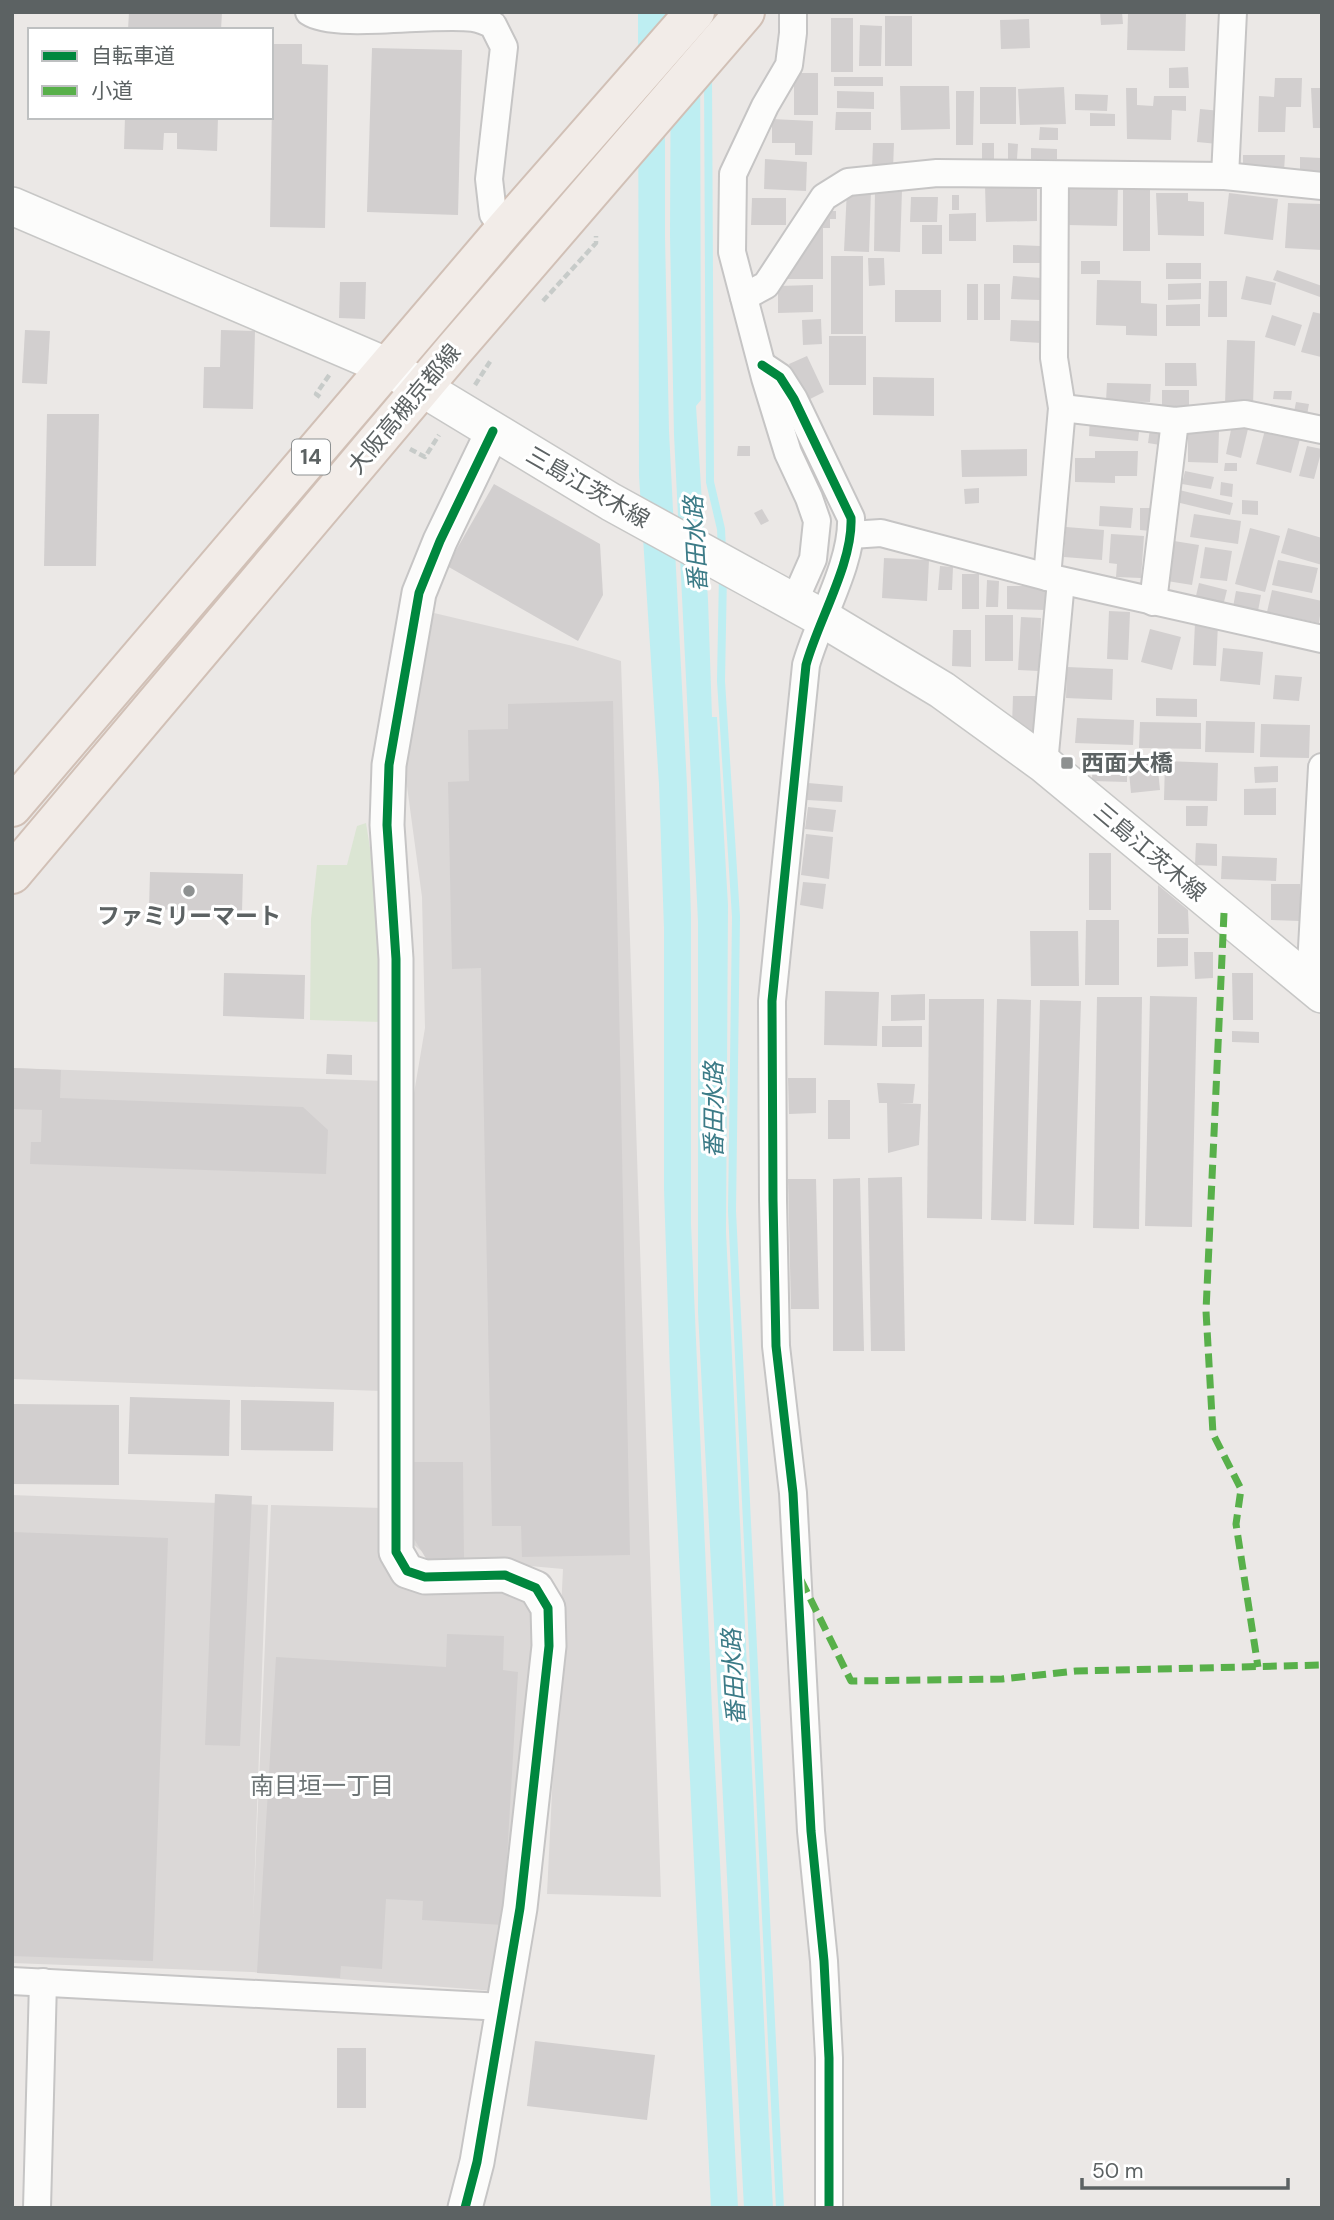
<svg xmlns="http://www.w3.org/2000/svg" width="1334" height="2220" font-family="'DM Sans','Noto Sans JP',sans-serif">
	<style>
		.industrial { fill: #dbd8d7 }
		.green { fill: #dbe5d3 }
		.water { fill: #beeef2 }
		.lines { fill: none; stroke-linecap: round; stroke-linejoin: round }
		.stream { stroke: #beeef2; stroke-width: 8 }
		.building { fill: #d2cfcf }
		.minor-casing { stroke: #c6c5c5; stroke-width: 30 }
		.tertiary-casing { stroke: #c6c5c5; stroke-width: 37 }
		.secondary-casing { stroke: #c7c7c6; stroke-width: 40 }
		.primary-casing { stroke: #d1c0b6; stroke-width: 42 }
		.path { stroke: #c7cbc9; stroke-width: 4.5; stroke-dasharray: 7 3.5; stroke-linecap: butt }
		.minor { stroke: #fcfcfb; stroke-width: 26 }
		.tertiary { stroke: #fcfcfb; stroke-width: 33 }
		.secondary { stroke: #fcfcfb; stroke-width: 37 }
		.primary { stroke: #f2ece8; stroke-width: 38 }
		.quiet { stroke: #58b04a; stroke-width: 7; stroke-dasharray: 14 7; stroke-linecap: butt }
		.cycleway-casing { stroke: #fff; stroke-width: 13 }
		.cycleway { stroke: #00873e; stroke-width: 9 }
		.poi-dot { fill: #8e9191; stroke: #fff; stroke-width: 2.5 }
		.labels { text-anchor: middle; stroke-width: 6; stroke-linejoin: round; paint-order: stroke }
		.shield { fill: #fff; stroke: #8d9192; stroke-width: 2 }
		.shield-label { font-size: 21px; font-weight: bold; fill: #5c6263 }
		.street-label { font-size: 23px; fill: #5c6263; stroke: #fff }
		.poi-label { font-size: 23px; font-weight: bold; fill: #5c6263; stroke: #fff; text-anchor: start }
		.water-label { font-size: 24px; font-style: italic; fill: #3c7b87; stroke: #fff }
		.neighbourhood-label { font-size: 24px; fill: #6d7475; stroke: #fff }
	</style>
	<rect width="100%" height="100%" fill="#ebe8e6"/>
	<g class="industrial">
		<path d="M434,613l139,33 48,15 40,1236 -114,-3 16,-325 -134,-12 -15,-12 -1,-446 12,-71 -3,-131 -16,-118 1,-25z"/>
		<path d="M12,1068l373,13 -3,310 -370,-12z"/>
		<path d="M12,1495l256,10 -15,415 18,-415 112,3 9,51 118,27 28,18 -43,387 -243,-19 -240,-9z"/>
	</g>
	<path class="green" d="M366,823l12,76 4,123 -72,-2 1,-101 6,-54h30l10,-39z"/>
	<g class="water">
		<path d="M638,12h27v225l4,194 18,355 4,130v308l21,486 26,498h-27l-41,-834 -6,-185v-260l-5,-145 -20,-308z"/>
		<path d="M671,12h29l1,388 -5,6 12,194 4,117h5l11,188 -2,327 47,976h-29l-46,-896v-391l-24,-486 -4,-200z"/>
	</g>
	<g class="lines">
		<g class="stream">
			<path d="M708,75l2,407 11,47 1,21"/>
			<path d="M723,574l-2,107 15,236 -4,294 48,997"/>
		</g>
	</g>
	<g class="building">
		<path d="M129,12h93l-1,18h-93z"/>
		<path d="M1100,12h22l1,12 -22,1z"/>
		<path d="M1128,13h58l-1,38 -58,-1z"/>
		<rect x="885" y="16" width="27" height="50"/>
		<rect x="831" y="18" width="22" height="54"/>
		<path d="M1029,19l1,29 -29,1 -1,-29z"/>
		<path d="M860,25l22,1 -1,40h-22z"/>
		<path d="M273,44h29v20l26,1 -3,163 -55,-1z"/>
		<path d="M372,48l90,2 -4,165 -91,-3z"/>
		<path d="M1188,67l1,21h-20v-20z"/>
		<rect x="794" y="73" width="24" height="42"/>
		<rect x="834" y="77" width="49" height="9"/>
		<path d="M1275,78h27l-1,29h-15l-1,25h-27l1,-36 15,1z"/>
		<path d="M900,86h49l1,43 -49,1z"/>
		<rect x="980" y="87" width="36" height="37"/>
		<path d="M1064,87l2,37 -46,1 -2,-36z"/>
		<path d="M1126,88h11v17l16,1 1,-10h32v15l-14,-1 -1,30 -44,-1z"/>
		<path d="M1311,88h11v40h-9z"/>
		<path d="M837,91l37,1v17l-37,-1z"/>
		<path d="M956,91h18l-1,54h-17z"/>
		<path d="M1075,94l33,1 -1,16 -32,-1z"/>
		<path d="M1200,109l21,2 -3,33 -21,-2z"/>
		<path d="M836,112h35v18h-36z"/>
		<path d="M1090,113l25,1v12h-25z"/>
		<path d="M125,117h93l-1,34 -40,-2v-16h-13l-1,17 -39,-1z"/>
		<path d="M772,119l41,2 -1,34h-17v-12h-23z"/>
		<path d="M1040,127l18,1v12h-19z"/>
		<path d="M873,143h21l-1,26h-21z"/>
		<rect x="982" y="143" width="12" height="16"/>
		<path d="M1008,143l10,1 -1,15h-9z"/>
		<path d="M1031,148l26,1v10h-26z"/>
		<path d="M1243,155h42l-1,16 -41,-1z"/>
		<path d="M1300,157l22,1v16l-22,-1z"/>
		<path d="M765,159l42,3 -1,29 -42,-2z"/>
		<rect x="1123" y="181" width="27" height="70"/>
		<path d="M1068,184l50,1 -1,41 -50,-1z"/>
		<path d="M985,185h52v36l-51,1z"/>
		<path d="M847,189l24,1 -2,62 -25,-1z"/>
		<path d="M875,190h27l-2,62 -26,-1z"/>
		<path d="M1156,193h32v8l16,1v34l-46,-1z"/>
		<path d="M1229,193l49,6 -5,41 -49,-6z"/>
		<rect x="952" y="195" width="7" height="15"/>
		<path d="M911,197h27l-1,25h-27z"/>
		<path d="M752,198h34v27h-35z"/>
		<path d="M1288,203l34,1v46l-37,-2z"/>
		<path d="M821,211h15v8h-6v9h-7v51h-38z"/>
		<path d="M976,213v28h-27v-27z"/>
		<rect x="922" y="225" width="20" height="29"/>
		<path d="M1013,245l27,1v17h-27z"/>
		<rect x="831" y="256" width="32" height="78"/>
		<path d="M868,258h16l1,27 -16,1z"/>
		<rect x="1081" y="261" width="19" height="13"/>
		<rect x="1166" y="263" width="35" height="16"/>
		<path d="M1277,270l45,16 -2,11 -47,-17z"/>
		<path d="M1013,276l29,2 -1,22 -30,-1z"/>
		<path d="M1246,276l30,7 -5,22 -30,-6z"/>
		<path d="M1097,280l44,1v22l16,1v32l-31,-1v-9l-30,-1z"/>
		<path d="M1209,281h18v36h-19z"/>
		<path d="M340,282h26l-1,37 -26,-1z"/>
		<path d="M1201,283v16l-33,1v-16z"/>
		<rect x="967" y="284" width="11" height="36"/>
		<rect x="984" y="284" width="16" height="36"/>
		<path d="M813,285v27l-35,1v-27z"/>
		<rect x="895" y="290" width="46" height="32"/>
		<path d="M1200,304v22h-34v-21z"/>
		<path d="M1313,312l9,2 -1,43 -20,-5z"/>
		<path d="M1272,315l30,10 -7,21 -30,-9z"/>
		<path d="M821,319l1,25 -19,1 -1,-25z"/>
		<path d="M1011,320l32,1 -1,22 -32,-2z"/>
		<path d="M25,330l25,1 -3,53 -25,-1z"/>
		<path d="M221,330l34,1 -2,78 -50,-1 1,-41h16z"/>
		<rect x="829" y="336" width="37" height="49"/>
		<path d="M1227,340l28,1 -2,64 -28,-1z"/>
		<path d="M807,356l17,36 -18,9 -17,-37z"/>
		<path d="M1165,363h31l1,23h-32z"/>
		<path d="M873,377l61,1v38l-61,-1z"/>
		<path d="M1107,383l44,1 -1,18 -44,-1z"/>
		<path d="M1162,390h27v24l-27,-1z"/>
		<path d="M1274,391h18l-1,9 -18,-1z"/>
		<path d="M1296,402l13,2 -2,11 -13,-3z"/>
		<path d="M47,414h52l-3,152h-52z"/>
		<path d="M1090,418l50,6 -2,17 -49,-5z"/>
		<path d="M1232,425l16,4 -7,29 -15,-4z"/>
		<path d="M1150,429l18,2 -2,15 -18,-3z"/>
		<path d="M1188,429l31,1 -1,33 -30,-1z"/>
		<path d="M1265,430l35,9 -9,34 -35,-9z"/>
		<path d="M738,446h12v10h-13z"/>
		<path d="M1307,446l15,3 -8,30 -15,-3z"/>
		<path d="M1027,449v27l-65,1 -1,-27z"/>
		<path d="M1095,451h43l-1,25h-22v7l-40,-1v-24h20z"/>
		<path d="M1225,463h12v8h-13z"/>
		<path d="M1185,471l29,6 -3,12 -29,-5z"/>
		<path d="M1221,482l12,2 -1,13 -12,-2z"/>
		<path d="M494,484l106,60 3,51 -25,46 -131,-75z"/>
		<path d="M979,488v15l-14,1 -1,-15z"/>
		<path d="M1175,489l58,14 -3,12 -58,-14z"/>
		<path d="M1242,500l16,1v14l-16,-1z"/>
		<path d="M1100,506l33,2 -2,20 -32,-2z"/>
		<path d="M1140,508h11v23l-11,-1z"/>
		<path d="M762,509l7,12 -8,4 -7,-12z"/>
		<path d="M1194,514l47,7 -3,23 -48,-7z"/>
		<path d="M1066,527l38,3 -2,30 -38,-3z"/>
		<path d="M1250,528l30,8 -15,56 -30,-8z"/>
		<path d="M1288,528l34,10v27l-41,-12z"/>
		<path d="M1111,534l33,2 -3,42 -25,-1 1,-13 -8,-1z"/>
		<path d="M1174,541l25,4 -7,40 -25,-4z"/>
		<path d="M1205,547l27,4 -5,30 -27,-3z"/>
		<path d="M884,558l45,2 -2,41 -45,-3z"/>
		<path d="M1278,560l40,8 -6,25 -40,-8z"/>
		<path d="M940,566l13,1 -1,23h-14z"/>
		<rect x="962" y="574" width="17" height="35"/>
		<path d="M987,580l12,1 -1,26h-12z"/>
		<path d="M1199,583l28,7 -4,16 -28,-6z"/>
		<path d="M1007,586h41l-1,24 -40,-1z"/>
		<path d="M1272,590l50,11 -3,22 -52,-11z"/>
		<path d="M1236,591l25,4 -3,16 -25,-4z"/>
		<path d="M1109,611l21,1 -2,48 -21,-1z"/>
		<rect x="985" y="615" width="28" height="46"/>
		<path d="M1021,617l20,1 -2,53 -21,-1z"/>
		<path d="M1195,623l23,1 -2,42 -23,-1z"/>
		<path d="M1150,629l31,8 -9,33 -31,-8z"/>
		<path d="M953,630h18v37l-19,-1z"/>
		<path d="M1223,648l40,4 -3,33 -40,-4z"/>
		<path d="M1067,667l46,2 -1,31 -46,-2z"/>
		<path d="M1275,675l27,2 -3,24 -26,-2z"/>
		<path d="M1013,696h29l-8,42 -22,-12z"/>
		<path d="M1156,698l41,1v18l-41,-1z"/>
		<path d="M613,701l17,854 -108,2 -1,-31h-29l-11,-558 -29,1 -4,-187 21,-1 -1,-51 40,-1v-25z"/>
		<path d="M1077,718l57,2 -1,25 -58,-2z"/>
		<path d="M1206,721l49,1 -1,31 -49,-1z"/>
		<path d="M1140,722l61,1v26l-62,-1z"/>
		<path d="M1261,724l49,1 -1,33 -49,-1z"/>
		<path d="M1093,756l34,1v25l-35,-1z"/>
		<path d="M1157,760l3,30 -29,3 -3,-31z"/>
		<path d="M1165,761l53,2 -1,38 -53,-1z"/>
		<path d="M1278,766v16l-23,1 -1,-16z"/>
		<path d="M808,783l35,3 -1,16 -35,-2z"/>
		<path d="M1276,788v27h-32v-26z"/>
		<path d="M1186,806h22l-1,20h-21z"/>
		<path d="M808,807l28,3 -3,22 -28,-3z"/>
		<path d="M806,834l27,3 -4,42 -28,-4z"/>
		<path d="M1196,843l21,1v22l-22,-1z"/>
		<rect x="1089" y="853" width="22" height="57"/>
		<path d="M1222,856l55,2 -1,23 -55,-2z"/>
		<path d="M150,872l93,2 -1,38 -93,-3z"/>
		<path d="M803,882l23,2 -3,25 -23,-4z"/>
		<path d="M1271,884h29v37l-29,-1z"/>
		<path d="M1158,885l30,25 1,24h-31z"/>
		<path d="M1086,920h33v65h-34z"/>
		<path d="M1030,931h48l1,55h-48z"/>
		<path d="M1157,938h31v28l-31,1z"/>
		<path d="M1194,952h19v26l-18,1z"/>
		<path d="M224,973l81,2 -1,44 -81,-3z"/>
		<path d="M1232,973h21v47h-20z"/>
		<path d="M825,991l54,1 -2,54 -53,-1z"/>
		<path d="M925,994v26l-34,1v-26z"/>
		<path d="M1150,996l47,1 -5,230 -47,-1z"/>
		<path d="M1097,997h45l-3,232 -46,-1z"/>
		<path d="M929,999h55l-2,220 -55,-1z"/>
		<path d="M997,999l34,1 -5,221 -35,-1z"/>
		<path d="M1040,1000l41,1 -7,224 -40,-1z"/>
		<rect x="882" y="1026" width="40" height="21"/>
		<path d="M1232,1031l27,1v11l-27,-1z"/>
		<path d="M327,1054l25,1v20l-26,-1z"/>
		<path d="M12,1068l49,2 -1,28 243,9 25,23 -2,44 -296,-10 1,-22h10l1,-32 -30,-1z"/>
		<path d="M788,1078h28v35l-27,1z"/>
		<path d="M877,1083l38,1 -2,19h-14l22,1 -2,41 -31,8 -1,-50h-8z"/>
		<rect x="828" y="1100" width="22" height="39"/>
		<path d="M902,1177l3,174h-34l-3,-173z"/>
		<path d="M860,1178l4,173h-31v-172z"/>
		<path d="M788,1179h28l3,130h-28z"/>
		<path d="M130,1397l100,3 -1,56 -101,-2z"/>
		<path d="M241,1400l93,2 -1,49 -92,-1z"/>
		<path d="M12,1404l107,1v80l-107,-1z"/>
		<path d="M413,1462h50l1,98h-37l-13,-21z"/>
		<path d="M215,1494l37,2 -12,250 -35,-1z"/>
		<path d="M12,1532l156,6 -15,423 -141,-5z"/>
		<path d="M447,1634l57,2 -1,34 15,2 -15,253 -81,-5 1,-19 -37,-2 -4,70 -41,-3 -1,12 -83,-5 19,-316 170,10z"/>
		<path d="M535,2041l120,14 -8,65 -120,-14z"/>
		<rect x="337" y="2048" width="29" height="60"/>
	</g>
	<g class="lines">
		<g class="minor-casing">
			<g id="minor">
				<path d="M309,12c27,18 127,0 164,6 6,1 14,4 20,7l11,22 -15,132 4,35 11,16"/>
				<path d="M793,12v21l-4,32 -24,41 -32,68 -1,78 33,126 23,75 21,45 8,23 -4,38 -19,43"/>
				<path d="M1225,176l8,-164"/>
				<path d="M744,297l22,-12 58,-88 24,-15 89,-9 288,3 97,10"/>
				<path d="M762,365l18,12 14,22 57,119c2,45 -33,103 -45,147l-34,336 1,199 3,146 17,147 18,338 13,130 5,97v150"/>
				<path d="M1062,408l113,13 70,-7 77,16"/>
				<path d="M851,535l30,-2 166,44 275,62"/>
				<path d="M1047,577l15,-169 -8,-50 1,-183"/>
				<path d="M1153,602l22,-181"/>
				<path d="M1044,764l17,-183"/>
				<path d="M1310,984l12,-217"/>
				<path d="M12,1981l491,26"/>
				<path d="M37,2208l6,-226"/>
			</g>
		</g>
		<g class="tertiary-casing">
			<path id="tertiary" d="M465,2208l12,-46 43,-254 29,-262 -1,-38 -12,-20 -31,-13 -80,2 -18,-6 -11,-19v-593l-9,-134 2,-60 30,-172 21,-52 53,-110"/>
		</g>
		<g class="secondary-casing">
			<path id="secondary" d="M12,206l376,161 223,135 213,117 118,71 102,74 278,230"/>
		</g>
		<g class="primary-casing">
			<g id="primary">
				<path d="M12,807l492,-577 191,-218"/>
				<path d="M12,874l441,-523 292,-339"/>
			</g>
		</g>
		<g class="path">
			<path d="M543,301l53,-58v-7"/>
			<path d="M475,385l16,-25"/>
			<path d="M320,397l-4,-3 14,-20"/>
			<path d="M410,449l15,8 14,-22"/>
		</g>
		<use href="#minor" class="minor"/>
		<use href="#tertiary" class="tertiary"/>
		<use href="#secondary" class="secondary"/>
		<use href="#primary" class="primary"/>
		<g class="quiet">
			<path d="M1224,913l-18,398 7,123 28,55 -5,35 22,143"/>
			<path d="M801,1580l50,101 151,-2 74,-8 246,-6"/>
		</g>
		<g class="cycleway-casing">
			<g id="cycleway">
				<path d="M762,365l18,12 14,22 57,119c2,45 -33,103 -45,147l-34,336 1,199 3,146 17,147 18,338 13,130 5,97v150"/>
				<path d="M465,2208l12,-46 43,-254 29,-262 -1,-38 -12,-20 -31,-13 -80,2 -18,-6 -11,-19v-593l-9,-134 2,-60 30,-172 21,-52 53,-110"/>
			</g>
		</g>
		<use href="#cycleway" class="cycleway"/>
	</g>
	<g class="poi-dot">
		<rect x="1060" y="756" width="14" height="14" rx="3.5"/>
		<circle cx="189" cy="891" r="7"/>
	</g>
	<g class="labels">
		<rect class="shield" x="292" y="439.5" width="38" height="35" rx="5"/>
		<g class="shield-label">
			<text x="311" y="464">14</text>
		</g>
		<g class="street-label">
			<text transform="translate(404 409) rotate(-50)" y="8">大阪高槻京都線</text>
			<text transform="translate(588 487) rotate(30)" y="8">三島江茨木線</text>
			<text transform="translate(1150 852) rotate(40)" y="8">三島江茨木線</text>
		</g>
		<g class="poi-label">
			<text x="1081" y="771">西面大橋</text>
			<text x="189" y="924" text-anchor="middle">ファミリーマート</text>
		</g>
		<g class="water-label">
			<text transform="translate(696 544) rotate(-93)" y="8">番田水路</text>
			<text transform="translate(714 1110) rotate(-90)" y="8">番田水路</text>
			<text transform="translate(734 1677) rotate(-93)" y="8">番田水路</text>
		</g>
		<g class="neighbourhood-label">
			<text x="322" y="1794">南目垣一丁目</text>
		</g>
	</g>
	<rect width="1334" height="2220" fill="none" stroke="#5c6263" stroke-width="28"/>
	<rect x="28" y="28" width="245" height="91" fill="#ffffff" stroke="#bec0c1" stroke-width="2"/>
	<rect x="42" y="51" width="35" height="10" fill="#00873e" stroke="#bec0c1" stroke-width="2"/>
	<text x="91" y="63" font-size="21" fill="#5c6263">自転車道</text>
	<rect x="42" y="86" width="35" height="10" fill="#58b04a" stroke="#bec0c1" stroke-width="2"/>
	<text x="91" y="98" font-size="21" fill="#5c6263">小道</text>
	<path d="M1082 2178v10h206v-10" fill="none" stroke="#5c6263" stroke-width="3.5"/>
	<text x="1092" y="2178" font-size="21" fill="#5c6263" stroke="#ffffff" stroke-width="5" paint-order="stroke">50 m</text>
</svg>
